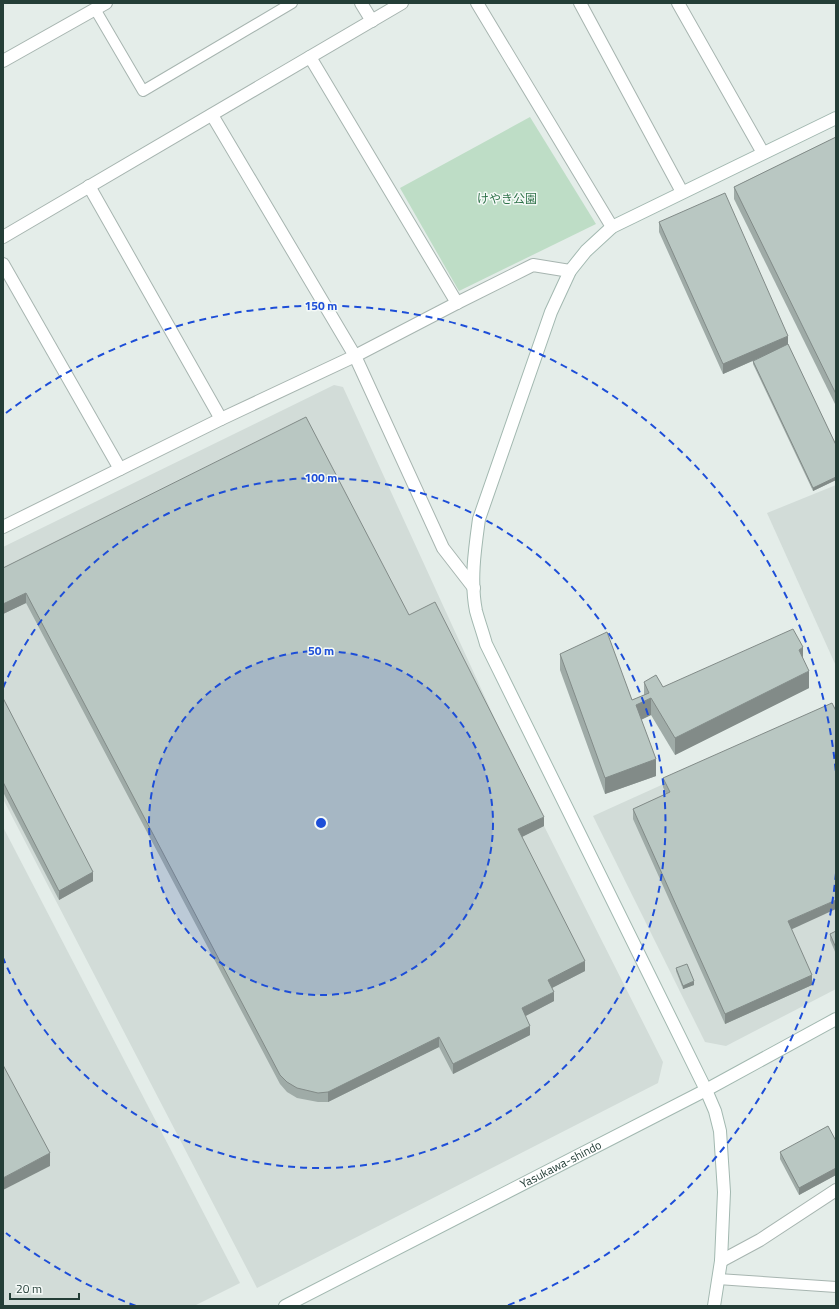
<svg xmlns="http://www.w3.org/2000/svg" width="839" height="1309" font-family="'Titillium Web','Noto Sans JP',sans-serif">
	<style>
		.built { fill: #d2dcd8 }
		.green { fill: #beddc6 }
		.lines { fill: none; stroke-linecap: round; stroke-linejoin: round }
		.lane-casing { stroke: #a7b5b0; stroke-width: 12 }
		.street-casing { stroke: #a7b5b0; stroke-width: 14 }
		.secondary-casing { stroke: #a2b8b0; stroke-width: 14 }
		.lane { stroke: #fff; stroke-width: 10 }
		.street { stroke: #fff; stroke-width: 12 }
		.secondary { stroke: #fff; stroke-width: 12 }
		.wall { fill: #9faba7 }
		.shaded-wall { fill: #828b88 }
		.building { fill: #b9c7c2; stroke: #828b88 }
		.ring { fill: none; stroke: #1d4ed8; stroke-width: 2; stroke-dasharray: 7 5 }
		.labels { text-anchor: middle; stroke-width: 3; stroke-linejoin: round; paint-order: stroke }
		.park-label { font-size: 12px; fill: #30734a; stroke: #f4f9f7 }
		.street-label { font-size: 12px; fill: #243e37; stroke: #f4f9f7 }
		.centre { fill: #1d4ed8; stroke: #f4f9f7; stroke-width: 2 }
		.ring-label { font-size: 12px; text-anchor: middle; font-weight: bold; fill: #1d4ed8; stroke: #f4f9f7; stroke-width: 3; stroke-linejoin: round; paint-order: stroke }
	</style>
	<rect width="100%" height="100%" fill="#e4ede9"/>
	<g class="built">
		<path d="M334,385l9,2 201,439 119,236 -5,21 -401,205 -254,-489v-252z"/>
		<path d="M836,485v181l-69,-153z"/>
		<path d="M836,706v283l-110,57 -21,-4 -112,-226z"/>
		<path d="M3,827l237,456 -46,23h-191z"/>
	</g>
	<path class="green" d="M530,117l66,107 -137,67 -59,-103z"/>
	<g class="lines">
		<g class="lane-casing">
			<g id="lane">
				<path d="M95,9l48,82 149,-88"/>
				<path d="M718,1279l118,8"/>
			</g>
		</g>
		<g class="street-casing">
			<g id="street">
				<path d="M361,3l11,18"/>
				<path d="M477,3l135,224"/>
				<path d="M580,3l102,189"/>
				<path d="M678,3l85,150"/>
				<path d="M310,57l147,246"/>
				<path d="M3,61l103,-58"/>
				<path d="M212,115l143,241 88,192 31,40"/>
				<path d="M89,186l132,233"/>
				<path d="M3,237l399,-234"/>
				<path d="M3,264l117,205"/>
				<path d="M3,527l218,-108 134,-63 102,-53 76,-38 37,6"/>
				<path d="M721,1261l39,-21 76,-50"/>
			</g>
		</g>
		<g class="secondary-casing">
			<g id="secondary">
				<path id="s1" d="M285,1306l421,-216 130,-71"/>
				<path d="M714,1306l7,-45 3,-69 -4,-61 -5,-20 -9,-21 -220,-446c-3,-11 -7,-22 -10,-33 -6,-30 -1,-63 3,-92l72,-207 19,-41 16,-20 26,-24 224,-109"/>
			</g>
		</g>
		<use href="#lane" class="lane"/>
		<use href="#street" class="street"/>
		<use href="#secondary" class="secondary"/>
	</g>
	<g class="wall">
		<path d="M836,137v269l-102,-207v-12z"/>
		<path d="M659,222l129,123 48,100v35l-23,11 -60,-127v-3l11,-5 -41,18 -64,-142z"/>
		<path d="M3,568l406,47 135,211 -23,11 64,134 -33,17 2,13 -29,15 5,19 -77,39 -14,-27 -111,55h-10l-21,-4 -10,-6 -7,-8 -254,-481 -23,11z"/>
		<path d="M560,654l72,46 12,-5v-13l19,5 140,-28 6,29 -134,67 -24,-40 -10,5 15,56 -51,18 -45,-124z"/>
		<path d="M3,698l90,183 -34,19 -56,-108z"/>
		<path d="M663,778l128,151 21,56 -87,39 -92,-205v-10l33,-15 -3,-7z"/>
		<path d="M836,931v23l-6,-14v-6z"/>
		<path d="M676,968l18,17 -11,4 -7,-18z"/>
		<path d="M836,1141v34l-37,20 -19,-36v-7z"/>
	</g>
	<g class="shaded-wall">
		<path d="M788,336v9l-65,29v-10z"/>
		<path d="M836,477v3l-23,11v-3z"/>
		<path d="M26,593v10l-23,11v-10z"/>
		<path d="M803,647v17l-4,-14z"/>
		<path d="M809,671v17l-134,67v-17z"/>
		<path d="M651,698v17l-15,7v-17z"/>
		<path d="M656,759v17l-51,18v-16z"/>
		<path d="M544,817v9l-26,13v-10z"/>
		<path d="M93,872v9l-34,19v-9z"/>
		<path d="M836,900v9l-48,22v-10z"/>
		<path d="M585,961v10l-37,19v-10z"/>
		<path d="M812,975v10l-87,39v-10z"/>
		<path d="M694,981v4l-11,4v-3z"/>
		<path d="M554,992v9l-32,17v-10z"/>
		<path d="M530,1026v9l-77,39v-10z"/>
		<path d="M439,1037v10l-111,55v-10z"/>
		<path d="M50,1153v13l-47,24v-12z"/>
		<path d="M836,1168v7l-37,20v-7z"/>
	</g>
	<g class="building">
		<path d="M836,137v257l-102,-207z"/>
		<path d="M725,193l63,143 -65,28 -64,-142z"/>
		<path d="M788,344l48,101v32l-23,11 -60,-127z"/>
		<path d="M306,417l103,198 26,-13 109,215 -26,12 67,132 -37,19 6,12 -32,16 8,18 -77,38 -14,-27 -111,55 -10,1 -21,-5 -10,-6 -7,-7 -254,-482 -23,11v-36z"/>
		<path d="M793,629l10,18 -4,3 10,21 -134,67 -24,-40 -15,7 20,54 -51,19 -45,-124 47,-22 25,68 17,-7 -5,-11 12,-7 7,12z"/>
		<path d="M3,698l90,174 -34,19 -56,-109z"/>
		<path d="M832,703l4,8v189l-48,21 24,54 -87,39 -92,-205 37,-17 -7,-14z"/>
		<path d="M836,931v17l-6,-14z"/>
		<path d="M687,964l7,17 -11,5 -7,-18z"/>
		<path d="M3,1065l47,88 -47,25z"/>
		<path d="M828,1126l8,15v27l-37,20 -19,-36z"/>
	</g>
	<circle cx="321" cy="823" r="172" fill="#1d4ed8" fill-opacity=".12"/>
	<g class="ring">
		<circle cx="321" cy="823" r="172"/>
		<path d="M3 688A345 345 0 1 1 3 958"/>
		<path d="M836 873A517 517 0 0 1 506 1306M136 1306A517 517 0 0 1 6 1233M6 413A517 517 0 0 1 836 773"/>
	</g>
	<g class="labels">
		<g class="park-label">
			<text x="507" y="203">けやき公園</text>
		</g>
		<g class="street-label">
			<text dy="4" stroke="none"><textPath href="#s1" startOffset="310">Yasukawa-shindo</textPath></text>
		</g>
	</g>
	<circle cx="321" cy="823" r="6" class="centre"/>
	<g class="ring-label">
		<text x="321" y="310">150 m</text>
		<text x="321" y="482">100 m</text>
		<text x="321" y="655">50 m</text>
	</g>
	<rect width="839" height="1309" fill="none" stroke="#243e37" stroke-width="8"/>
	<path d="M10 1293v6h69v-6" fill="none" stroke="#243e37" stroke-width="2"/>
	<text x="16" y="1293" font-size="12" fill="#243e37" stroke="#f4f9f7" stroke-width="3" paint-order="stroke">20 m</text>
</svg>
